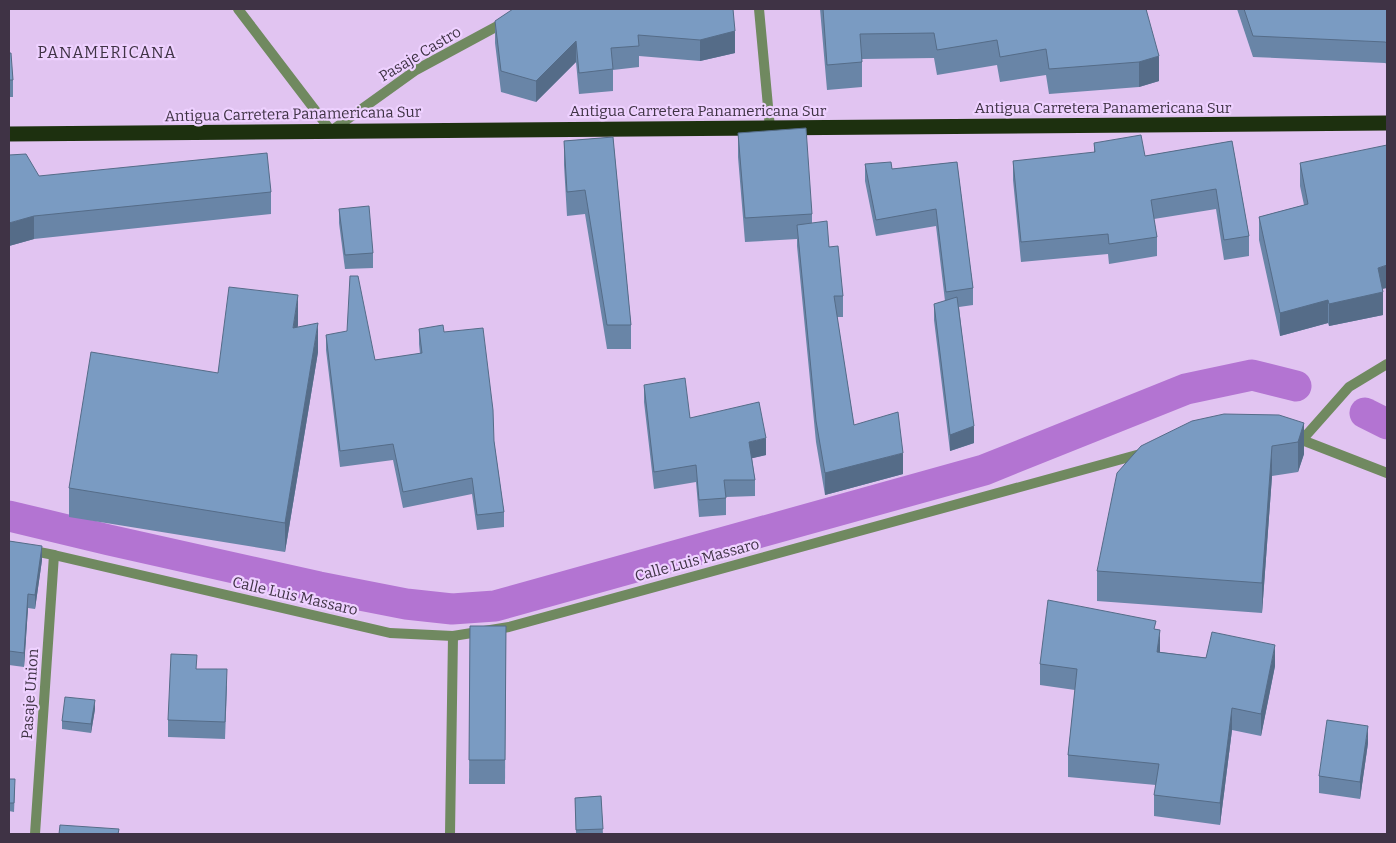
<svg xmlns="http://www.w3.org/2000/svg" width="1396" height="843" font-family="Bitter,serif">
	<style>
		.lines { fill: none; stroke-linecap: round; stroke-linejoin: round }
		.canal { stroke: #b374d2; stroke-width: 31 }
		.lane { stroke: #708960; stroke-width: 10 }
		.street { stroke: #708960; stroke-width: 10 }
		.highway { stroke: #1d300f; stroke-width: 15 }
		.wall { fill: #6985a7 }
		.shaded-wall { fill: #556c88 }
		.building { fill: #7a9bc2; stroke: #556c88 }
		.labels { text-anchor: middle; stroke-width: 4.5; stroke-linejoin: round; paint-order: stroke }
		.street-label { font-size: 15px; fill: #3f3345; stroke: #eed1ff }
		.neighbourhood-label { font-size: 16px; letter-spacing: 1px; fill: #3f3345; stroke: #eed1ff }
	</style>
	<rect width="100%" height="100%" fill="#e1c4f1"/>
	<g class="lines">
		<g class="canal">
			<path d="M1365,413l22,11"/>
			<path d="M9,516l100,24 210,47 87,17 46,5 43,-3 489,-136 202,-81 66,-14 44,11"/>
		</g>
		<g class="lane">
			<path d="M238,9l93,122"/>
			<path d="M759,9l11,119"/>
			<path d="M35,834l19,-279"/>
		</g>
		<g class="street">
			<path d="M331,131l85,-61 113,-61"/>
			<path d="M1292,440h10l85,33"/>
			<path d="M1302,440l47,-53 38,-23"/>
			<path d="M9,546l45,9 336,78 63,3 56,-9 635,-174"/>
			<path d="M450,834l3,-198"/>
		</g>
		<path class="highway" d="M9,134l1378,-11"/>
	</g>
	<g class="wall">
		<path d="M733,9l2,44 -35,8 -61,-5v11l-26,3v21l-34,3 -3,-32 -40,40 -35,-10 -6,-49v-22z"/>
		<path d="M820,9h326l13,72 -20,6 -90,7 -3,-19 -46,7 -3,-17 -60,10 -3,-17 -72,1v28l-35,3z"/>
		<path d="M1237,9h150v55l-2,-1 -132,-6z"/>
		<path d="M9,53l4,27v17h-4z"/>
		<path d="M738,133l74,81v9l17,24 14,49v21h-6l17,108 49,49 -78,21 -9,-53 -19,-196v-7l-52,3 -7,-85z"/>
		<path d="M613,137l18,188v24h-24l-22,-135 -18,2 -3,-51v-24z"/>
		<path d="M1232,141l17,95v20l-25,4 -8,-51 -62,10 3,18v19l-48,8 -1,-10 -87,8 -8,-82v-19l81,-8v-10l51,13z"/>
		<path d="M957,162l16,126v17l-14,2 15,136 -24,8 -16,-131v-16l11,-3 -9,-75 -60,10 -11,-55v-17l27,5z"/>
		<path d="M1300,163l83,126v26l-54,11 -1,-3 -48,13 -21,-96v-23l45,-12 -4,-19z"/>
		<path d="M39,176l232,16v22l-237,25 -25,7z"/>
		<path d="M339,209l34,44v15l-28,1 -6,-46z"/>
		<path d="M298,325l-1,2 21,25 -33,200 -216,-35v-29l149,-115z"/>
		<path d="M419,329l25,3 50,109 10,71v15l-27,3 -5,-36 -69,14 -10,-48 -53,7 -14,-117v-15l49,25 45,-6 -1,-10z"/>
		<path d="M644,385l46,33 76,37 -14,3 3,22v16l-29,1v18l-27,2 -3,-35 -42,7 -10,-87z"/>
		<path d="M1304,423v31l-6,18 -26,4 -10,137 -165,-12v-30z"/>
		<path d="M9,541l33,19 -7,49 -7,-1 -4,59 -15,-2z"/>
		<path d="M470,626h36l-1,158h-36z"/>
		<path d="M1156,629l4,23 115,14 -14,70 -29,-6 -12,95 -66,-9v-21l2,-10 -88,-8v-22l7,-65 -35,-5v-21z"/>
		<path d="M197,669l30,17 -2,53 -57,-2v-17z"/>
		<path d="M95,709l-4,24 -29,-4v-8z"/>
		<path d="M1368,743l-8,56 -41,-6v-17z"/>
		<path d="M9,779l6,9 -1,24 -5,-1z"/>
		<path d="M601,796l2,38h-27l-1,-36z"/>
	</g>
	<g class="shaded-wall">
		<path d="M735,31v22l-35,8v-21z"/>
		<path d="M576,41v21l-40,40v-21z"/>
		<path d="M1159,56v25l-20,6v-25z"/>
		<path d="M34,216v23l-25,7v-23z"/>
		<path d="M1387,265v23l-9,2v-22z"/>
		<path d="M1383,292v23l-54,11v-22z"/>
		<path d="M298,295v30l-5,32v-29z"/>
		<path d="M1328,300v23l-48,13v-23z"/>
		<path d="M318,323v29l-33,200v-29z"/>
		<path d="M1304,423v31l-6,18v-30z"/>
		<path d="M974,426v17l-24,8v-16z"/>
		<path d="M766,438v17l-17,4v-17z"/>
		<path d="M1272,446v30l-10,137v-30z"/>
		<path d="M903,453v21l-78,21v-22z"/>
		<path d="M42,546v14l-7,49v-14z"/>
		<path d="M28,594v14l-4,59v-14z"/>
		<path d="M1160,630v21l-3,22v-21z"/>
		<path d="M1275,645v21l-14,70v-22z"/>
		<path d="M95,700v9l-4,24v-9z"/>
		<path d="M1232,708v22l-12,95v-22z"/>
		<path d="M1368,726v17l-8,56v-17z"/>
	</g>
	<g class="building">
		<path d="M513,9h220l2,22 -35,9 -62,-5 1,11 -28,2 2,21 -34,4 -3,-32 -40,40 -35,-10 -6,-50z"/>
		<path d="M823,9h323l13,47 -20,6 -90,7 -3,-20 -46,8 -3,-17 -60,10 -3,-17 -74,1 2,28 -35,3z"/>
		<path d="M1244,9h143v34l-2,-1 -132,-6z"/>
		<path d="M9,53h2l2,27h-4z"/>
		<path d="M806,128l6,86 -67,4 -7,-85z"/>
		<path d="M1141,135l4,21 87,-15 17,95 -25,4 -8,-51 -65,11 6,37 -48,7 -1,-10 -87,8 -8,-81 82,-9 -1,-9z"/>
		<path d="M613,137l18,188h-24l-22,-135 -18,2 -3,-51z"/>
		<path d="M1387,145v120l-9,3 5,24 -54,12 -1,-4 -48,13 -21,-96 49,-13 -8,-41z"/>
		<path d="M267,153l4,39 -237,24 -25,7v-68l17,-1 13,22z"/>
		<path d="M891,162l1,7 65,-7 16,126 -27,4 -10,-83 -60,11 -11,-56z"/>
		<path d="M369,206l4,47 -28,2 -6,-46z"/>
		<path d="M827,221l2,26 9,-1 5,50h-9l20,129 44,-13 5,41 -78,20 -9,-52 -19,-196z"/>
		<path d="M350,276h8l17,84 47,-7 -3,-24 24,-4 1,7 39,-4 10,82 1,31 10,71 -27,3 -5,-37 -69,14 -10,-48 -53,7 -14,-116 21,-4z"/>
		<path d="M229,287l69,8 -5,33 25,-5 -33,200 -216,-35 22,-136 127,21z"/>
		<path d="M957,297l17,129 -24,9 -16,-131z"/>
		<path d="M685,378l5,40 69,-16 7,36 -17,4 6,38h-31l2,18 -27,2 -3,-35 -42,7 -10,-87z"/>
		<path d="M1224,414l55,1 25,8 -6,19 -26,4 -10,137 -165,-12 20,-98 24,-27 51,-25z"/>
		<path d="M9,541l33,5 -7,49 -7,-1 -4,59 -15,-2z"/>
		<path d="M1048,600l108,21 -2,8 6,1 -3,22 49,6 6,-26 63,13 -14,69 -29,-6 -12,95 -66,-8 5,-31 -91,-9 9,-86 -37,-5z"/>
		<path d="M470,626h36l-1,134h-36z"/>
		<path d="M171,654l26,1 -1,14h31l-2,53 -57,-2z"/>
		<path d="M65,697l30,3 -4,24 -29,-3z"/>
		<path d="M1327,720l41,6 -8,56 -41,-6z"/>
		<path d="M9,779h6l-1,24h-5z"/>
		<path d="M601,796l2,33 -27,1 -1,-32z"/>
		<path d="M60,825l59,4 -1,5h-59z"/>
	</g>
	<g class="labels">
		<g class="street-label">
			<text transform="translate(420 54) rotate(-31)" y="5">Pasaje Castro</text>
			<text x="1103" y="113">Antigua Carretera Panamericana Sur</text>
			<text x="698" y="116">Antigua Carretera Panamericana Sur</text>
			<text transform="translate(293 114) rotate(-1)" y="5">Antigua Carretera Panamericana Sur</text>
			<text transform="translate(697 560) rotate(-15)" y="5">Calle Luis Massaro</text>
			<text transform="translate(295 596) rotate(13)" y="5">Calle Luis Massaro</text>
			<text transform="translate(30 694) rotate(-86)" y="5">Pasaje Union</text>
		</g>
		<g class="neighbourhood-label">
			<text x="107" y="58">PANAMERICANA</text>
		</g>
	</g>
	<rect width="1396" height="843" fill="none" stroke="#3f3345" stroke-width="20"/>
</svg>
